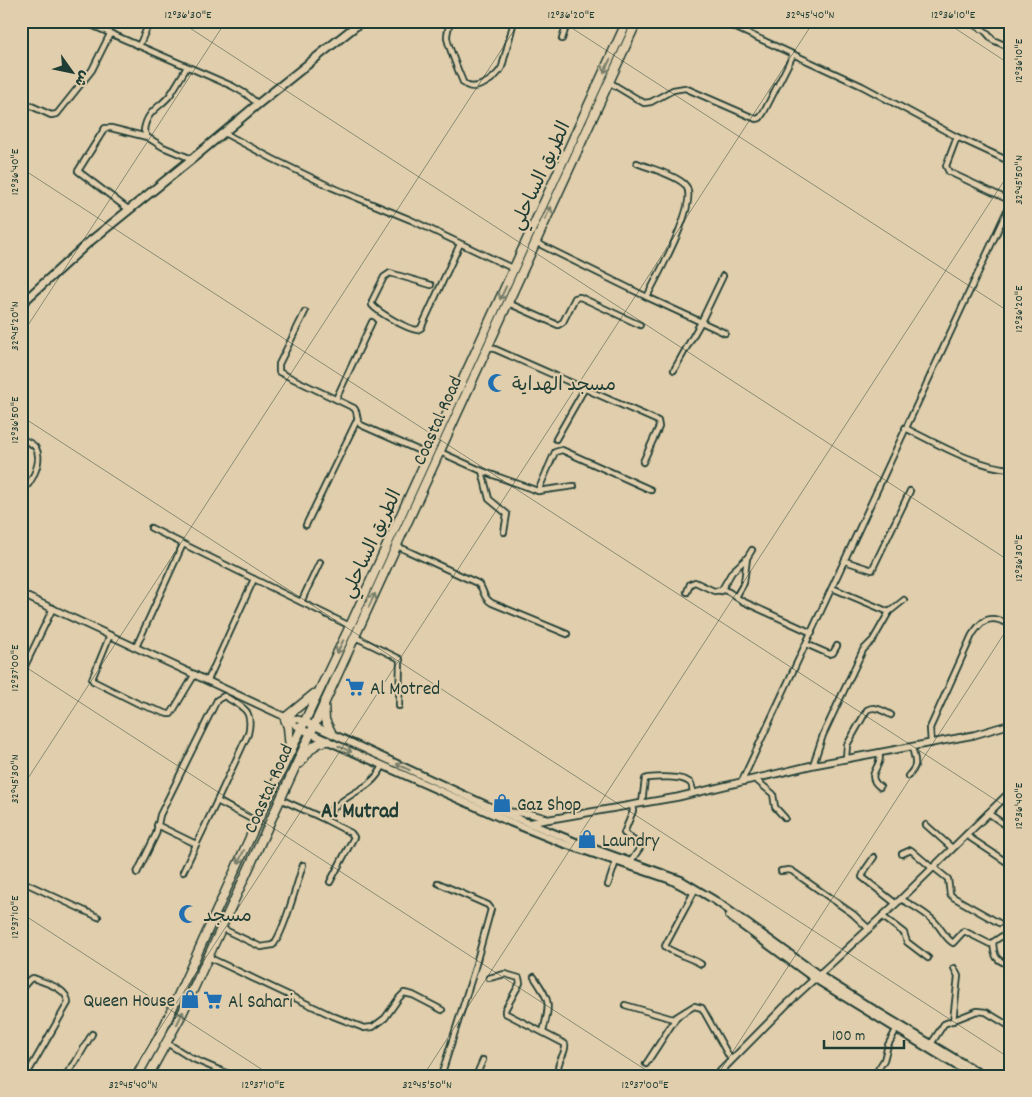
<svg xmlns="http://www.w3.org/2000/svg" width="1032" height="1097" font-family="Dekko,'Playpen Sans Arabic',sans-serif">
	<style>
		.lines { fill: none; stroke-linecap: round; stroke-linejoin: round }
		.minor-casing { stroke: #1f3d34; stroke-width: 8 }
		.tertiary-casing { stroke: #1f3d34; stroke-width: 9 }
		.secondary-casing { stroke: #1f3d34; stroke-width: 10 }
		.primary-casing { stroke: #1f3d34; stroke-width: 11 }
		.trunk-casing { stroke: #1f3d34; stroke-width: 11 }
		.minor { stroke: #e1ceac; stroke-width: 4.5 }
		.tertiary { stroke: #e1ceac; stroke-width: 5.5 }
		.secondary { stroke: #e1ceac; stroke-width: 6 }
		.primary { stroke: #e1ceac; stroke-width: 7 }
		.trunk { stroke: #e1ceac; stroke-width: 8 }
		.oneway { stroke: #767e6a }
		.ticks { fill: none; stroke: #1f3d34; stroke-width: 1; stroke-opacity: 0.45 }
		.labels { text-anchor: middle; stroke-width: 4; stroke-linejoin: round; paint-order: stroke }
		.street-label { font-size: 19px; fill: #1f3d34; stroke: #e1ceac }
		.poi-label { font-size: 19px; fill: #1f3d34; stroke: #e1ceac; text-anchor: start }
		.quarter-label { font-size: 21px; font-weight: bold; fill: #1f3d34; stroke: #e1ceac }
		.neatline { fill: none; stroke: #1f3d34; stroke-width: 2 }
		.ticks-label { font-size: 12px; text-anchor: middle; fill: #1f3d34 }
	</style>
	<rect width="100%" height="100%" fill="#e1ceac"/>
	<filter id="ink" filterUnits="userSpaceOnUse"><feTurbulence type="fractalNoise" baseFrequency=".02" numOctaves="2"/><feDisplacementMap in="SourceGraphic" scale="10" xChannelSelector="R" yChannelSelector="G"/><feConvolveMatrix kernelMatrix="1 2 1 2 8 2 1 2 1" color-interpolation-filters="sRGB"/></filter>
	<g filter="url(#ink)">
		<g class="lines">
			<g class="minor-casing">
				<g id="minor">
					<path d="M82,21l150,65 14,8 12,10"/>
					<path d="M451,21c-2,5 -4,11 -4,16 0,6 13,38 16,45 10,13 34,-4 39,-15l12,-46"/>
					<path d="M721,21l141,65 95,51 54,25"/>
					<path d="M967,21l18,10 8,9 18,8"/>
					<path d="M562,39l6,-18"/>
					<path d="M139,46l11,-25"/>
					<path d="M609,82l35,21 7,-1 22,-12 12,-2 71,31 4,-1 4,-6 29,-57"/>
					<path d="M21,112l6,-8 24,11 6,-1 35,-44 18,-36"/>
					<path d="M224,133l49,26 58,28 80,33 103,49"/>
					<path d="M147,137l-3,-7c3,-20 16,-22 26,-35 6,-9 11,-18 17,-28"/>
					<path d="M957,137l-11,29 3,6 62,29"/>
					<path d="M637,163c12,5 42,13 49,23 13,17 -30,92 -39,111"/>
					<path d="M128,209l-50,-38 27,-43h6l36,9 16,10 29,12"/>
					<path d="M535,242l112,55 78,36"/>
					<path d="M431,285l-41,-12 -6,4 -12,24v4c7,8 35,24 45,25l4,-2 39,-84"/>
					<path d="M508,303l50,22 5,-3 12,-24 5,-1 60,28"/>
					<path d="M305,312l-26,52v8l75,36c5,5 1,12 7,17l68,30"/>
					<path d="M488,346l170,75 1,6 -16,35"/>
					<path d="M674,370l27,-48 22,-46"/>
					<path d="M336,399l36,-77"/>
					<path d="M905,428c31,15 71,39 106,41"/>
					<path d="M21,439c5,2 11,4 14,8 9,12 -3,37 -14,44"/>
					<path d="M556,439l29,-51"/>
					<path d="M440,452l42,19 56,20 36,-5"/>
					<path d="M482,471l7,28 18,15 -3,18"/>
					<path d="M538,491l17,-39 7,-2 89,40"/>
					<path d="M306,525l51,-105"/>
					<path d="M151,528l103,51 -46,101"/>
					<path d="M397,546l80,37c8,5 4,14 15,20l75,31"/>
					<path d="M845,561l27,9 38,-79"/>
					<path d="M254,579l96,47"/>
					<path d="M832,588l57,24"/>
					<path d="M721,591l11,-19 15,-14"/>
					<path d="M687,592l3,-8 5,-2 19,9 10,-1 5,2 13,9 70,32"/>
					<path d="M736,597l8,-14 3,-25 5,-8"/>
					<path d="M301,602l19,-40"/>
					<path d="M110,635l-18,44 1,2 46,23 29,10h3l24,-40"/>
					<path d="M355,637l45,22 -1,47"/>
					<path d="M806,644l23,10 4,-1 4,-7"/>
					<path d="M136,647l47,-103"/>
					<path d="M21,674l32,-66"/>
					<path d="M931,744l-1,-16 42,-93c7,-10 13,-19 27,-15 4,2 7,3 12,2"/>
					<path d="M879,753c5,14 -16,21 1,34"/>
					<path d="M846,758l1,-13 20,-35c8,-5 16,1 24,5"/>
					<path d="M813,765l10,-30 40,-85 10,-10 16,-28 15,-12"/>
					<path d="M908,776c11,-11 7,-15 4,-29"/>
					<path d="M755,779l18,15 2,13 10,11"/>
					<path d="M742,781l269,-579"/>
					<path d="M280,799l42,19c6,-5 12,-11 19,-16 18,-14 30,-14 42,-36"/>
					<path d="M642,803l3,-24 3,-1c10,-1 33,-2 41,4 4,2 3,7 4,11"/>
					<path d="M988,813l23,16"/>
					<path d="M322,818l29,15 3,4 -24,45"/>
					<path d="M157,825l39,19"/>
					<path d="M926,825l26,23"/>
					<path d="M966,835l45,30"/>
					<path d="M902,854l9,-4 21,18"/>
					<path d="M874,857l-9,13 -3,7 33,26"/>
					<path d="M631,861l9,-13 -3,-5 -13,-10 9,-22 -1,-6"/>
					<path d="M933,867l15,12 2,15 3,3 46,26"/>
					<path d="M781,871l8,-1 3,1 61,43 16,15"/>
					<path d="M183,872l34,-71"/>
					<path d="M137,873l19,-39 4,-19 57,-115 7,-4c19,11 30,14 24,38l-31,67 40,21"/>
					<path d="M21,881l77,36"/>
					<path d="M438,883l50,22 3,4 -17,62 -33,105"/>
					<path d="M608,885l8,-24"/>
					<path d="M694,892l-29,54c4,6 27,12 36,18"/>
					<path d="M901,899c12,7 24,13 34,23 7,7 9,15 18,21l11,-12 26,13 15,-10 6,4"/>
					<path d="M882,916l22,17 3,9 21,16"/>
					<path d="M221,928l40,19 12,-2c11,-12 24,-62 30,-80"/>
					<path d="M993,942c1,16 3,18 18,24"/>
					<path d="M208,957l125,59 31,12 9,-1 12,-9 14,-20 5,-5 9,2 29,15"/>
					<path d="M534,977c17,25 16,26 9,55"/>
					<path d="M489,978l16,-4 14,4 1,5 -15,27v3l60,31c2,10 -9,16 -7,29l-4,3"/>
					<path d="M21,989l9,-10 3,-1c12,5 35,10 35,25l-42,73"/>
					<path d="M625,1005l48,14 21,-13 8,2 29,52"/>
					<path d="M953,1021l5,-45 -4,-8"/>
					<path d="M167,1043l24,15 42,18"/>
					<path d="M931,1044l13,-20 33,-13 9,1 25,15"/>
					<path d="M646,1064l30,-46"/>
					<path d="M65,1076l10,-13 17,-29"/>
					<path d="M476,1076l7,-16"/>
					<path d="M874,1076l10,-16 4,-15 8,-15"/>
				</g>
			</g>
			<g class="tertiary-casing">
				<g id="tertiary">
					<path d="M21,594l262,122 18,13"/>
					<path d="M285,716l19,5"/>
					<path d="M500,811l31,3 14,4"/>
					<path d="M528,823l150,-26 135,-32 161,-30 37,-11"/>
					<path d="M716,1076l69,-70 116,-107 110,-108"/>
				</g>
			</g>
			<g class="secondary-casing">
				<g id="secondary">
					<path d="M304,721l195,90 79,32 103,37 35,21 103,74 46,29 119,72"/>
					<path d="M301,729l209,93 52,21 109,37 21,11"/>
					<path d="M729,916l86,63 158,97"/>
				</g>
			</g>
			<g class="primary-casing">
				<path id="primary" d="M21,304l67,-61 104,-84 66,-55 104,-83"/>
			</g>
			<g class="trunk-casing">
				<g id="trunk">
					<path d="M324,703l1,17 6,12"/>
					<path d="M287,716l27,-22"/>
					<path d="M285,719l3,8 2,22"/>
					<path d="M300,763c8,-10 12,-20 27,-22"/>
					<path d="M137,1076l25,-45 95,-209 93,-196 277,-605"/>
					<path d="M148,1076l34,-62 455,-993"/>
				</g>
			</g>
			<use href="#minor" class="minor"/>
			<use href="#tertiary" class="tertiary"/>
			<use href="#secondary" class="secondary"/>
			<use href="#primary" class="primary"/>
			<use href="#trunk" class="trunk"/>
		</g>
		<defs><path id="oneway-shaft" d="M-6 0H5M1.5-3L5.5 0L1.5 3" fill="none" stroke-width="1.6" stroke-linecap="round" stroke-linejoin="round" transform="scale(1.25)"/></defs>
		<g class="oneway">
			<use href="#oneway-shaft" transform="translate(607 66) rotate(115)"/>
			<use href="#oneway-shaft" transform="translate(548 213) rotate(-65)"/>
			<use href="#oneway-shaft" transform="translate(503 293) rotate(115)"/>
			<use href="#oneway-shaft" transform="translate(372 600) rotate(-65)"/>
			<use href="#oneway-shaft" transform="translate(340 647) rotate(116)"/>
			<use href="#oneway-shaft" transform="translate(345 749) rotate(24)"/>
			<use href="#oneway-shaft" transform="translate(403 767) rotate(-155)"/>
			<use href="#oneway-shaft" transform="translate(241 857) rotate(114)"/>
			<use href="#oneway-shaft" transform="translate(180 1018) rotate(-64)"/>
		</g>
	</g>
	<path class="ticks" d="M179,21l832,541M561,21l450,292M944,21l67,44M21,168l990,642M21,336l205,-315M21,416l990,643M21,664l634,412M21,789l499,-768M21,913l251,163M129,1076l685,-1055M423,1076l588,-906M717,1076l294,-453"/>
	<defs>
		<g id="mosque-bare" transform="scale(1.5)"><path d="M3.5-4.9A6 6 0 1 0 3.5 4.9A5 5 0 1 1 3.5-4.9Z" fill="#1f6fb2" stroke="#e1ceac" stroke-width="2.5" paint-order="stroke"/></g>
		<g id="supermarket-bare" transform="scale(1.5)"><path d="M-6-5.5h2.5l.6 2H6L4.5 2H-2.5L-4.4-4H-6ZM-1.5 3.2a1.3 1.3 0 1 0 .1 0ZM3 3.2a1.3 1.3 0 1 0 .1 0Z" fill="#1f6fb2" stroke="#e1ceac" stroke-width="2.5" paint-order="stroke"/></g>
		<g id="shop-bare" transform="scale(1.5)"><path d="M-5-2.5h2.3a2.7 3.5 0 0 1 5.4 0H5L5.5 6h-11ZM-1.5-2.5h3a1.5 2.3 0 0 0-3 0Z" fill="#1f6fb2" stroke="#e1ceac" stroke-width="2.5" paint-order="stroke"/></g>
	</defs>
	<g fill-rule="evenodd">
		<use href="#mosque-bare" x="497" y="383"/>
		<use href="#supermarket-bare" x="355" y="687"/>
		<use href="#shop-bare" x="502" y="803"/>
		<use href="#shop-bare" x="587" y="839"/>
		<use href="#mosque-bare" x="188" y="914"/>
		<use href="#shop-bare" x="190" y="999"/>
		<use href="#supermarket-bare" x="213" y="1000"/>
	</g>
	<g class="labels">
		<g class="street-label">
			<text transform="translate(539 175) rotate(-65)" y="7">الطريق الساحلي</text>
			<text transform="translate(436 420) rotate(-66)" y="7">Coastal Road</text>
			<text transform="translate(370 543) rotate(-65)" y="7">الطريق الساحلي</text>
			<text transform="translate(267 788) rotate(-66)" y="7">Coastal Road</text>
		</g>
		<g class="poi-label">
			<text x="512" y="390">مسجد الهداية</text>
			<text x="370" y="694">Al Motred</text>
			<text x="517" y="810">Gaz Shop</text>
			<text x="602" y="846">Laundry</text>
			<text x="203" y="921">مسجد</text>
			<text x="175" y="1006" text-anchor="end">Queen House</text>
			<text x="228" y="1007">Al Sahari</text>
		</g>
		<g class="quarter-label">
			<text x="360" y="817">Al Mutrad</text>
		</g>
	</g>
	<rect width="1032" height="1097" fill="none" stroke="#e1ceac" stroke-width="55"/>
	<g transform="translate(72 72) rotate(123)" stroke="#e1ceac" stroke-width="4" paint-order="stroke">
	<path d="M0-4L9 19L0 12L-9 19Z" fill="#1f3d34"/>
	<text y="-8" font-size="14" font-weight="bold" text-anchor="middle" fill="#1f3d34">ش</text>
	</g>
	<path d="M824 1040v8h80v-8" fill="none" stroke="#1f3d34" stroke-width="2.5"/>
	<text x="832" y="1040" font-size="15" fill="#1f3d34" stroke="#e1ceac" stroke-width="4" paint-order="stroke">100 m</text>
	<rect x="28" y="28" width="976" height="1042" class="neatline"/>
	<g class="ticks-label">
		<text x="188" y="18">12°36'30"E</text>
		<text x="571" y="18">12°36'20"E</text>
		<text x="810" y="18">32°45'40"N</text>
		<text x="953" y="18">12°36'10"E</text>
		<text transform="translate(1018 61) rotate(-90)" y="4">12°36'10"E</text>
		<text transform="translate(14 172) rotate(-90)" y="4">12°36'40"E</text>
		<text transform="translate(1018 180) rotate(-90)" y="4">32°45'50"N</text>
		<text transform="translate(1018 309) rotate(-90)" y="4">12°36'20"E</text>
		<text transform="translate(14 326) rotate(-90)" y="4">32°45'20"N</text>
		<text transform="translate(14 420) rotate(-90)" y="4">12°36'50"E</text>
		<text transform="translate(1018 558) rotate(-90)" y="4">12°36'30"E</text>
		<text transform="translate(14 668) rotate(-90)" y="4">12°37'00"E</text>
		<text transform="translate(14 779) rotate(-90)" y="4">32°45'30"N</text>
		<text transform="translate(1018 806) rotate(-90)" y="4">12°36'40"E</text>
		<text transform="translate(14 917) rotate(-90)" y="4">12°37'10"E</text>
		<text x="133" y="1088">32°45'40"N</text>
		<text x="263" y="1088">12°37'10"E</text>
		<text x="427" y="1088">32°45'50"N</text>
		<text x="645" y="1088">12°37'00"E</text>
	</g>
</svg>
